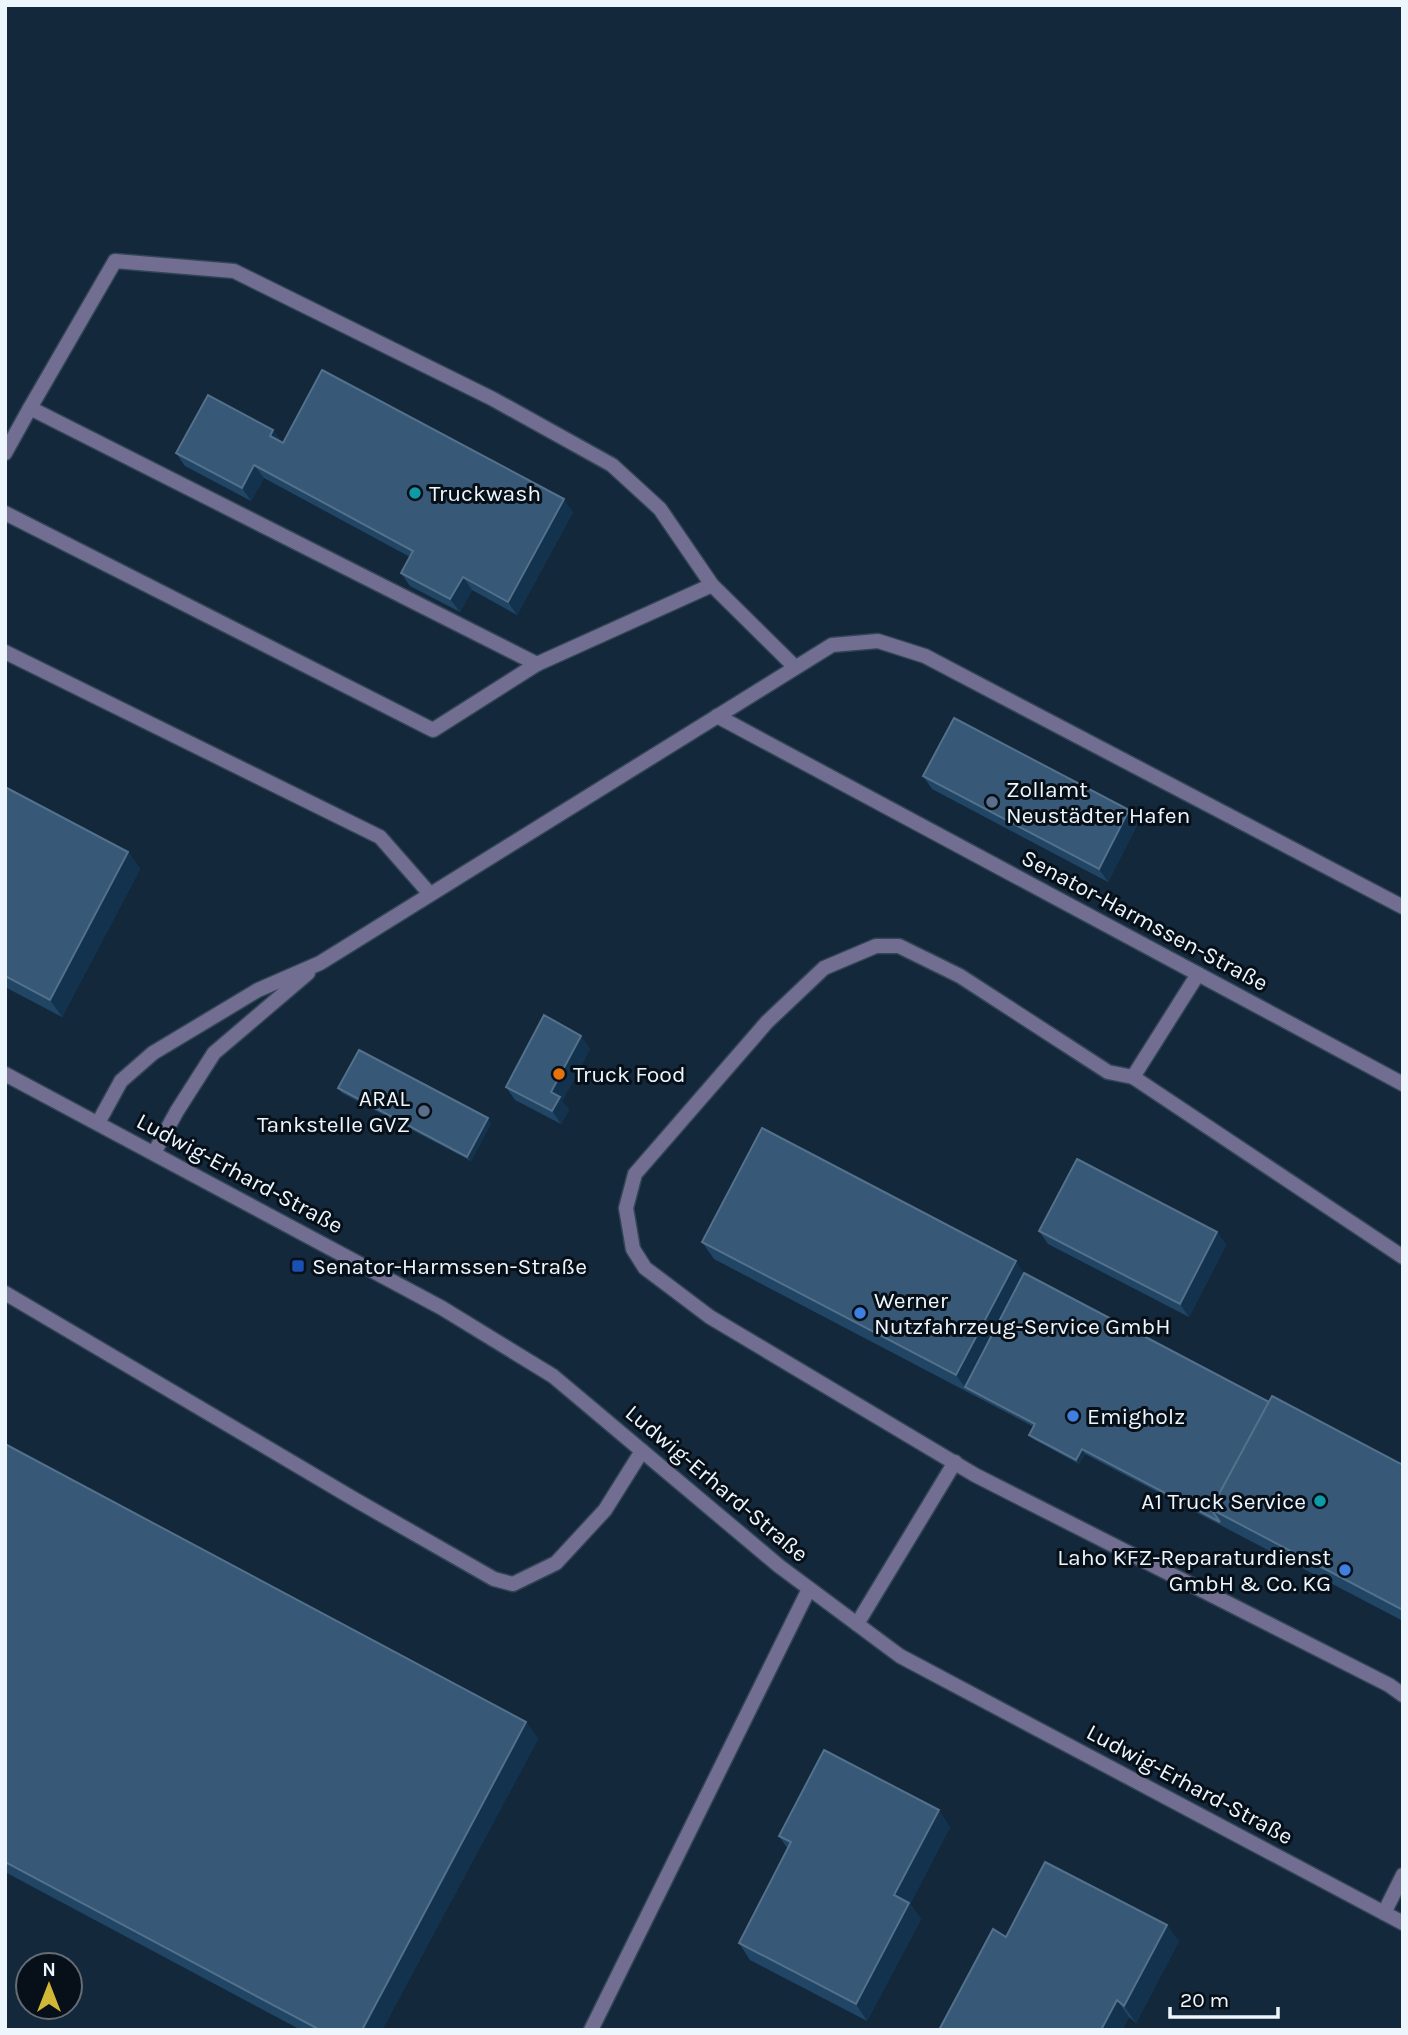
<svg xmlns="http://www.w3.org/2000/svg" width="1408" height="2035" font-family="Karla,sans-serif">
	<style>
		.lines { fill: none; stroke-linecap: round; stroke-linejoin: round }
		.service-casing { stroke: #324556; stroke-width: 17 }
		.minor-casing { stroke: #324556; stroke-width: 17 }
		.service { stroke: #716e92; stroke-width: 14 }
		.minor { stroke: #716e92; stroke-width: 14 }
		.wall { fill: #214565 }
		.shaded-wall { fill: #12324e }
		.building { fill: #375876; stroke: #54718b; stroke-width: 2 }
		.culture-dot { fill: #0f9aa8; stroke: #071018; stroke-width: 2.5 }
		.service-dot { fill: #5c6f8a; stroke: #071018; stroke-width: 2.5 }
		.food-dot { fill: #e8710a; stroke: #071018; stroke-width: 2.5 }
		.transit-dot { fill: #1a4fb4; stroke: #071018; stroke-width: 2.5 }
		.shop-dot { fill: #3f7fe0; stroke: #071018; stroke-width: 2.5 }
		.labels { text-anchor: middle; stroke-width: 6; stroke-linejoin: round; paint-order: stroke }
		.poi-label { font-size: 23px; fill: #edf5fd; stroke: #071018; text-anchor: start }
		.street-label { font-size: 23px; fill: #edf5fd; stroke: #071018 }
	</style>
	<rect width="100%" height="100%" fill="#13283b"/>
	<g class="lines">
		<g class="service-casing">
			<g id="service">
				<path d="M5,453l25,-45"/>
				<path d="M5,513l428,217 104,-66"/>
				<path d="M712,585l-175,79 -507,-256 85,-147 119,10 259,128 119,66 48,44 52,76 83,82"/>
				<path d="M5,652l375,185 50,57"/>
				<path d="M1198,974l-65,103 -25,-5 -148,-96 -61,-30h-23l-52,22 -57,54 -132,152 -9,34 7,41 12,19 65,49 265,158 414,210 14,10"/>
				<path d="M1133,1077l270,180"/>
				<path d="M5,1293l349,206 140,80 19,5 43,-21 49,-53 37,-59"/>
				<path d="M857,1624l98,-162"/>
				<path d="M1384,1913l19,-38"/>
				<path d="M591,2030l218,-441"/>
			</g>
		</g>
		<g class="minor-casing">
			<g id="minor">
				<path d="M717,716l686,368"/>
				<path d="M5,1074l437,234 111,68 226,190 121,90 503,267"/>
				<path d="M98,1123l23,-42 32,-28 105,-63 62,-27 512,-318 46,-4 47,15 478,251"/>
				<path d="M154,1153l23,-42 37,-58 94,-80"/>
			</g>
		</g>
		<use href="#service" class="service"/>
		<use href="#minor" class="minor"/>
	</g>
	<g class="wall">
		<path d="M273,430l9,12 291,70 -56,103 -45,-25 -12,22 -50,-26 -9,-13 9,-16 -146,-79 -13,23 -66,-35 -9,-13z"/>
		<path d="M923,776l215,47 -30,59 -176,-93z"/>
		<path d="M5,787l123,65 12,17 -78,148 -57,-30z"/>
		<path d="M590,1049l-28,52 7,9 -8,14 -46,-24 -9,-13z"/>
		<path d="M338,1088l153,35 -20,38 -129,-68z"/>
		<path d="M1039,1231l178,1 9,13 -37,72 -141,-73z"/>
		<path d="M702,1242l322,32 245,128 134,63v156l-318,-167 -6,10 -24,-13 -22,-12 -4,-4 5,-8 -320,-168z"/>
		<path d="M5,1444l521,278 12,17 -156,291h-81l-296,-158z"/>
		<path d="M950,1827l-40,77 11,15 -54,102 -117,-61 -11,-17 49,-94 -9,-13z"/>
		<path d="M1006,1937l173,4 -43,82 -7,-6 -7,13h-183z"/>
	</g>
	<g class="shaded-wall">
		<path d="M273,430l10,13 -13,-7z"/>
		<path d="M254,465l10,13 -13,23 -9,-13z"/>
		<path d="M564,499l9,13 -56,103 -9,-13z"/>
		<path d="M463,577l9,13 -12,22 -10,-13z"/>
		<path d="M1129,810l9,13 -30,59 -9,-13z"/>
		<path d="M128,852l12,17 -78,148 -12,-17z"/>
		<path d="M581,1036l9,13 -28,52 7,9 -8,14 -9,-13 -1,-19z"/>
		<path d="M488,1118l3,5 -20,38 -4,-4z"/>
		<path d="M1217,1232l9,13 -37,72 -9,-13z"/>
		<path d="M1016,1261l11,17 -62,109 -9,-12z"/>
		<path d="M1082,1449l3,5 -6,10 -3,-4z"/>
		<path d="M526,1722l12,17 -156,291h-20z"/>
		<path d="M939,1810l11,17 -40,77 11,15 -54,102 -11,-17 38,-109z"/>
		<path d="M1167,1925l12,16 -43,82 -12,-17z"/>
		<path d="M1117,2000l12,17 -7,13h-21z"/>
	</g>
	<g class="building">
		<path d="M322,370l242,129 -56,103 -45,-25 -13,22 -49,-26 12,-22 -146,-79 -13,-7 -12,23 -66,-35 32,-58 65,35 -3,6 13,7z"/>
		<path d="M954,718l175,92 -30,59 -176,-93z"/>
		<path d="M5,787l123,65 -78,148 -45,-24z"/>
		<path d="M544,1015l37,21 -30,56 9,5 -8,14 -46,-24z"/>
		<path d="M359,1050l129,68 -21,39 -129,-69z"/>
		<path d="M762,1128l254,133 -60,114 -254,-133z"/>
		<path d="M1077,1159l140,73 -37,72 -141,-73z"/>
		<path d="M1024,1273l245,129 -58,107 9,13 -138,-73 -6,11 -24,-13 -23,-12 6,-11 -70,-37z"/>
		<path d="M1272,1396l131,69v145l-192,-101z"/>
		<path d="M5,1444l521,278 -164,308h-42l-315,-168z"/>
		<path d="M824,1750l115,60 -45,85 15,8 -53,101 -117,-61 52,-101 -12,-6z"/>
		<path d="M1045,1862l122,63 -43,81 -7,-6 -16,30h-162l54,-101 13,8z"/>
	</g>
	<g class="culture-dot">
		<circle cx="415" cy="493" r="7"/>
		<circle cx="1320" cy="1501" r="7"/>
	</g>
	<g class="service-dot">
		<circle cx="992" cy="802" r="7"/>
		<circle cx="424" cy="1111" r="7"/>
	</g>
	<circle class="food-dot" cx="559" cy="1074" r="7"/>
	<rect class="transit-dot" x="291" y="1259" width="14" height="14" rx="3.5"/>
	<g class="shop-dot">
		<circle cx="860" cy="1313" r="7"/>
		<circle cx="1073" cy="1416" r="7"/>
		<circle cx="1345" cy="1570" r="7"/>
	</g>
	<g class="labels">
		<g class="poi-label">
			<text x="429" y="501">Truckwash</text>
			<text x="1006" y="797">Zollamt<tspan x="1006" dy="26">Neustädter Hafen</tspan></text>
			<text x="573" y="1082">Truck Food</text>
			<text x="410" y="1106" text-anchor="end">ARAL<tspan x="410" dy="26">Tankstelle GVZ</tspan></text>
			<text x="312" y="1274">Senator-Harmssen-Straße</text>
			<text x="874" y="1308">Werner<tspan x="874" dy="26">Nutzfahrzeug-Service GmbH</tspan></text>
			<text x="1087" y="1424">Emigholz</text>
			<text x="1306" y="1509" text-anchor="end">A1 Truck Service</text>
			<text x="1331" y="1565" text-anchor="end">Laho KFZ-Reparaturdienst<tspan x="1331" dy="26">GmbH &amp; Co. KG</tspan></text>
		</g>
		<g class="street-label">
			<text transform="translate(1145 920) rotate(28)" y="8">Senator-Harmssen-Straße</text>
			<text transform="translate(240 1173) rotate(28)" y="8">Ludwig-Erhard-Straße</text>
			<text transform="translate(717 1483) rotate(40)" y="8">Ludwig-Erhard-Straße</text>
			<text transform="translate(1190 1784) rotate(28)" y="8">Ludwig-Erhard-Straße</text>
		</g>
	</g>
	<rect width="1408" height="2035" fill="none" stroke="#edf5fd" stroke-width="14"/>
	<g transform="translate(49 1986)"><circle r="33" fill="#071018" stroke="#636c74" stroke-width="2"/>
	<path d="M0-5L12 26L0 18L-12 26Z" fill="#d0b736"/>
	<text y="-10" font-size="19" font-weight="bold" text-anchor="middle" fill="#edf5fd">N</text>
	</g>
	<path d="M1170 2007v10h108v-10" fill="none" stroke="#edf5fd" stroke-width="3.5"/>
	<text x="1180" y="2007" font-size="21" fill="#edf5fd" stroke="#071018" stroke-width="5" paint-order="stroke">20 m</text>
</svg>
